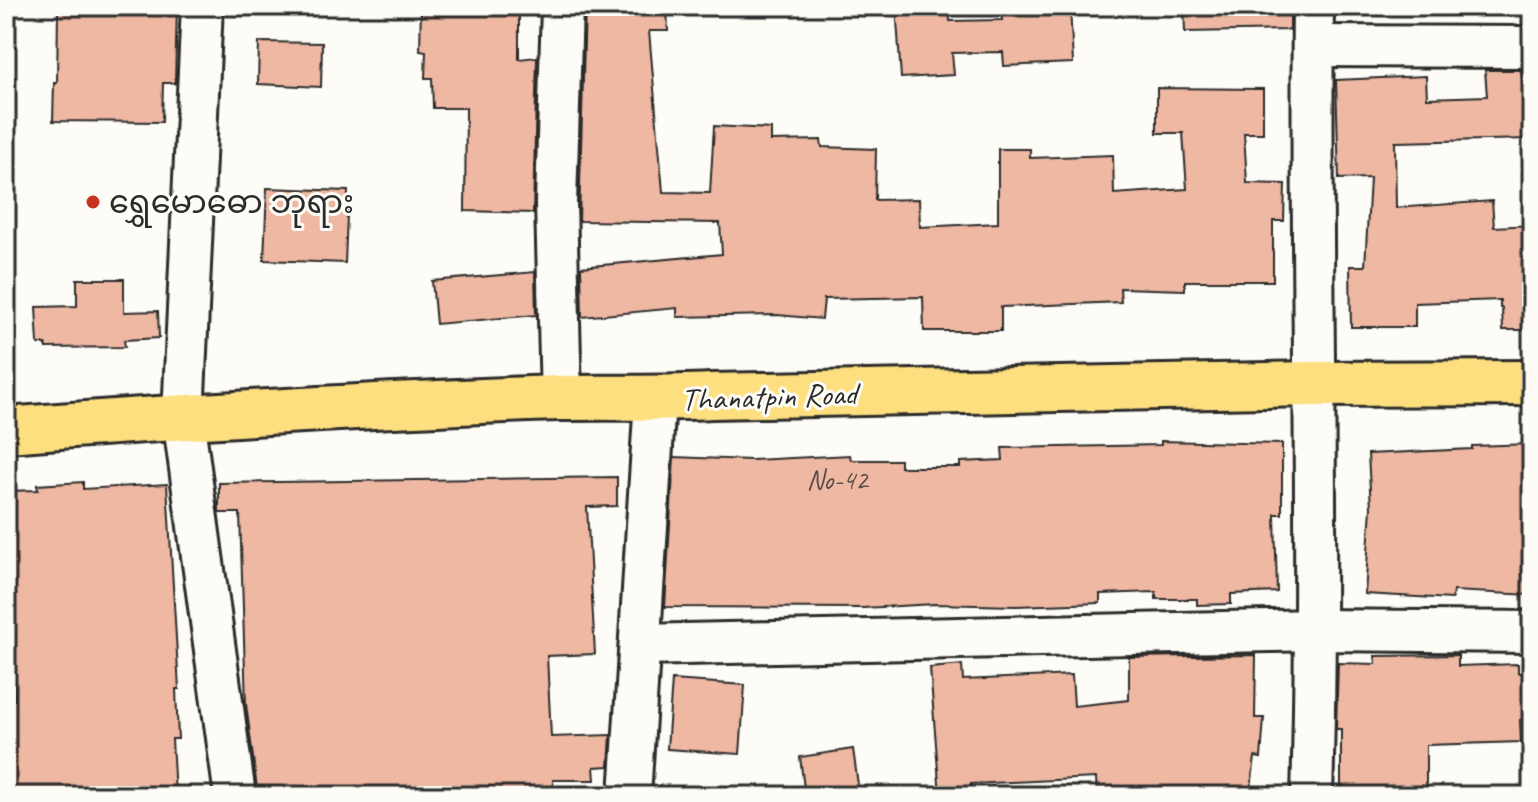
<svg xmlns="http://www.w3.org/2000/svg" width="1538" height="802" font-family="Caveat,'Noto Sans Myanmar',sans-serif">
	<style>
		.building { fill: #eeb8a2; stroke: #2b2b2b; stroke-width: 2 }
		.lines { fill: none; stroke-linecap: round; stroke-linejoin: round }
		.minor-casing { stroke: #2b2b2b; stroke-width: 46 }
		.major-casing { stroke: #2b2b2b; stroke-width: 50 }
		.minor { stroke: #fdfcf7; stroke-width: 40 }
		.major { stroke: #fddf80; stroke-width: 44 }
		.poi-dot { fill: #c8321e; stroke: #fdfcf7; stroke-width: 3 }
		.labels { text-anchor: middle; stroke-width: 6; stroke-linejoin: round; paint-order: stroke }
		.number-label { font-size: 28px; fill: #5c4e49 }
		.poi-label { font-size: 32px; fill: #2b2b2b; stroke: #fdfcf7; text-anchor: start }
		.street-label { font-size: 32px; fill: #2b2b2b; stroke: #fdfcf7 }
	</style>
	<rect width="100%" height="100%" fill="#fdfcf7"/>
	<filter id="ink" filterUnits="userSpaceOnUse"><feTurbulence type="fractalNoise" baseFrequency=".0125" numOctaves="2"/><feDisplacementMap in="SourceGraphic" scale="16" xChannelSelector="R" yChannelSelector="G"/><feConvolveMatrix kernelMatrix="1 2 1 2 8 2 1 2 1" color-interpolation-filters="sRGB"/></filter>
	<g filter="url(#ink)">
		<g class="building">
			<path d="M102,6h75l-2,77h-12l-1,39 -109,-1 1,-38h3l1,-73 44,1z"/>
			<path d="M421,6h98v53l18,-2 -4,156 -68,-2 1,-103h-33l-1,-30h-7l1,-27 -6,-1z"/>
			<path d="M585,6h82l1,25h-19l14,161 47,1 4,-67 57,3v12l50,-1 1,7 54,2 -1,51 44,-1 1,28 78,-4v-74h32v9l83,-3 1,39 73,-5 -4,-56h-26v-45l106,1v44h-19l3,50 38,1 -1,37h-11v60h-88v9l-65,-2 1,14 -120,5v24h-77l-1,-34 -99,2 -2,20 -45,-4 -100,2v-9l-95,9 -1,-50 141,-13 -2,-31 -141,-2z"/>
			<path d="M896,6h53l1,15 52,-1 -1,-14h69l3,57 -69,3 -1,-14 -51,1 2,22 -53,3z"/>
			<path d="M1184,6h106v24l-105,2z"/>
			<path d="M259,42l63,1 -1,44 -63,-3z"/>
			<path d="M1485,70h36l3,25h8v44l-137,3 1,66 96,-7 2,26 38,-2v105h-29l-1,-22h-2v-8l-85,3v24h-64l-1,-61h15l5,-88 -31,1 -3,-99 90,-4 1,22 60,-2z"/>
			<path d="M267,188l81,3 -3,72 -81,-3z"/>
			<path d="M535,272l1,43 -100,9 -4,-43z"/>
			<path d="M77,279h47v33l34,-1 1,27 -35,2 1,7 -79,1v-4h-8l-2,-37 41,-1z"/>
			<path d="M1161,441l121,3v70h-7l2,78 -46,2v10l-34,1v-6h-41v-7l-56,2v9l-84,3 -81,-2 -72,4 -198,-1 9,-150 77,3 99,-5 1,5h49v7h60v-5l43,-2 -1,-12 159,-3z"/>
			<path d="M1532,444v151l-79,-4 -1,8 -87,-5 6,-86 -3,-54 104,-5v-3z"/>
			<path d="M617,477v29l-30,1 8,147 -48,2 4,81 60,-2 -2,31 -15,1 1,13h-42l1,16h-296l-12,-92 -6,-191h-21v-30z"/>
			<path d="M83,482v7l84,-5 12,205h-3l2,50h-6l3,57h-169v-96h9l-7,-120h-2v-89l32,-1 -1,-5z"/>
			<path d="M1256,655l-1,63h9l-3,40 -6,-1 -5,39h-153l-1,-18 -125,6 1,12h-32l-10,-128 32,-3 1,15 109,-5 2,31 55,-6v-43z"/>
			<path d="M1458,655v11l60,-2v9l14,-1v47l-12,1 1,22 -95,3v51h-85v-67h-5l2,-66 38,1 -1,-8z"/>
			<path d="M672,680l73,5 -5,69 -73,-5z"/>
			<path d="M853,749l6,43 -27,4h-27l-5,-39z"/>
		</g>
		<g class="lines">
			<g class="minor-casing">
				<g id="minor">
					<path d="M202,6l-19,411 52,379"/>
					<path d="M1313,46l219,1"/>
					<path d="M561,398l-5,-195 6,-197"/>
					<path d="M640,645l677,-15 215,2"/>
					<path d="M630,796l25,-397"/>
					<path d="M1312,796c8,-263 -2,-527 1,-790"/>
				</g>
			</g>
			<g class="major-casing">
				<path id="major" d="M6,430c184,-14 369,-26 553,-32 51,-1 102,1 152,-2l602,-12 219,-1"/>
			</g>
			<use href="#minor" class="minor"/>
			<use href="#major" class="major"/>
		</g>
	</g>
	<circle class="poi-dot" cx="93" cy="202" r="8"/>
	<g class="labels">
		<g class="number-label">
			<text x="837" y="489">No-42</text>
		</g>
		<g class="poi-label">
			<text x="109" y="213">ရွှေမောဓော ဘုရား</text>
		</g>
		<g class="street-label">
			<text transform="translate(769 396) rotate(-2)" y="11">Thanatpin Road</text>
		</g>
	</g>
	<rect width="1538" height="802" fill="none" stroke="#fdfcf7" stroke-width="32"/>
	<rect x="16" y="16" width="1506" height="770" fill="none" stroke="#2b2b2b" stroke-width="3" filter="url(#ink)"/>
</svg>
